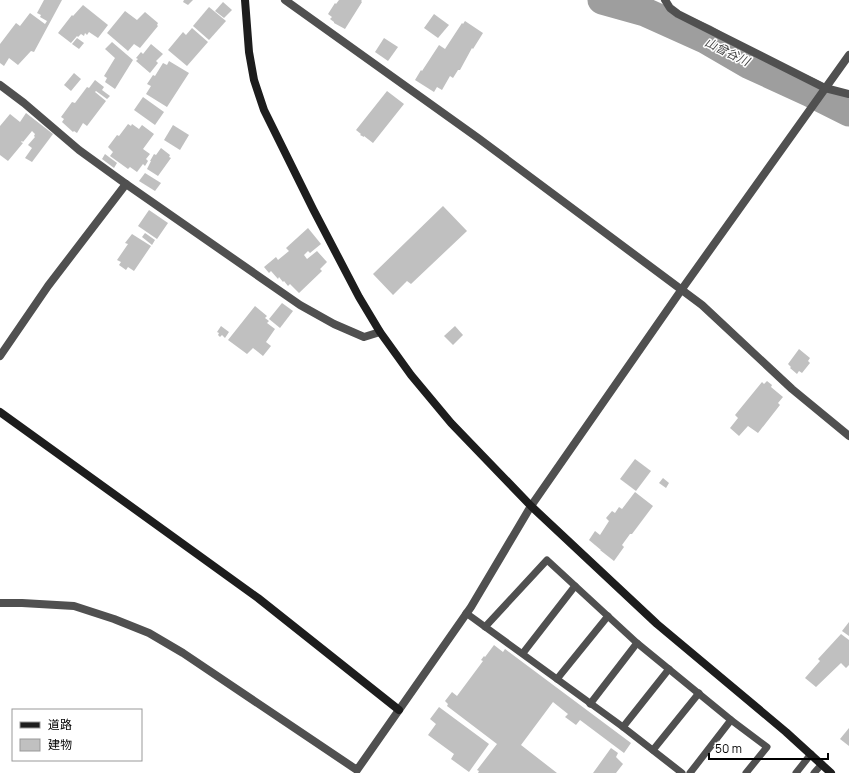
<svg xmlns="http://www.w3.org/2000/svg" width="849" height="773" font-family="Manrope,'Noto Sans JP',sans-serif">
	<style>
		.lines { fill: none; stroke-linecap: round; stroke-linejoin: round }
		.river { stroke: #9e9e9e; stroke-width: 29 }
		.building { fill: #c0c0c0 }
		.lane { stroke: #505050; stroke-width: 7 }
		.street { stroke: #505050; stroke-width: 8 }
		.secondary { stroke: #1d1d1d; stroke-width: 8 }
		.labels { text-anchor: middle; stroke-width: 3; stroke-linejoin: round; paint-order: stroke }
		.water-label { font-size: 12px; font-style: italic; fill: #3f3f3f; stroke: #fff }
	</style>
	<rect width="100%" height="100%" fill="#fff"/>
	<g class="lines">
		<path class="river" d="M602,0l43,12 60,27 43,25 61,28 40,20"/>
	</g>
	<g class="building">
		<path d="M44,0h18l-28,52 -3,-1 -13,14 -9,-7 -5,8 -4,-3v-19l16,-21 4,3 10,-13 15,11 2,-3 -7,-4 1,-2 -4,-2z"/>
		<path d="M184,0h9l-5,5 -5,-3z"/>
		<path d="M339,0h23l-1,1 1,1 -17,27 -11,-6v-1l-4,-3 2,-2 -4,-3 7,-11 1,1z"/>
		<path d="M223,2l9,8 -8,8 -9,-7z"/>
		<path d="M83,5l25,20 -10,13 -9,-6 -2,3 -2,-2 -1,3 -3,-2 -3,3 -1,-1 -6,7 -13,-10 14,-18 1,1z"/>
		<path d="M209,7l17,14 -17,19 -16,-14z"/>
		<path d="M125,11l12,9 8,-8 13,11 -1,2 1,1 -18,22 -6,-4 -6,7 -21,-18z"/>
		<path d="M434,14l15,11 -11,13 -14,-10z"/>
		<path d="M465,21l18,12 -10,16 -1,-1 -12,22h-2l-5,8 -3,-2 -8,14 -5,-3 -3,5 -19,-12 6,-10 1,1 17,-26 6,4 17,-26 1,1z"/>
		<path d="M192,28l16,14 -21,24 -19,-16 15,-18 3,3z"/>
		<path d="M77,38l7,5 -5,6 -7,-5z"/>
		<path d="M384,38l14,9 -10,14 -13,-9z"/>
		<path d="M112,42l21,18 -18,29 -10,-7 2,-4 -3,-2 11,-18 -10,-9z"/>
		<path d="M151,44l12,10 -7,7 2,2 -8,10 -14,-12 2,-2 -2,-1 5,-6 2,2z"/>
		<path d="M169,61l20,12 -22,34 -21,-13 5,-8 -4,-2 6,-9 2,1 8,-13 4,2z"/>
		<path d="M74,73l7,6 -10,12 -7,-6z"/>
		<path d="M95,80l9,7 -2,3 8,6 -3,3 -11,-8 -1,1 11,9 -19,25 -4,-3 -6,10 -3,-2 -1,1 -11,-10 2,-3 -3,-2 11,-15 3,1 12,-16 2,1z"/>
		<path d="M387,91l17,13 -31,39 -9,-7v1l-4,-2 1,-1 -5,-4z"/>
		<path d="M143,97l21,15 -9,13 -21,-15z"/>
		<path d="M26,113l27,21 -21,28 -7,-4 7,-10 -4,-3 7,-8 -1,-1 1,-2 -3,-3 -9,11 -1,-1 -1,1 2,1 -15,18 -8,-6v-29l10,-12 10,8z"/>
		<path d="M128,124l3,2 1,-2 7,5 3,-4 12,9 -11,15 7,5 -4,5 2,2 -3,5 -2,-2 -6,8 -7,-5 -2,2 -18,-13 3,-4 -5,-5 9,-12 2,1z"/>
		<path d="M173,125l16,10 -9,15 -16,-10z"/>
		<path d="M161,148l9,7 -1,2 2,1 -13,18 -11,-7 4,-8h-1l4,-7 2,1z"/>
		<path d="M105,154l12,9 -3,5 -12,-9z"/>
		<path d="M145,173l16,10 -6,8 -16,-10z"/>
		<path d="M443,206l24,25 -56,53 -4,-3 -14,14 -20,-21z"/>
		<path d="M149,210l19,13 -11,16 -19,-13z"/>
		<path d="M308,228l13,16 -11,9 -2,-2 -4,4 3,4 10,-8 10,11 -7,7 2,2 -23,22 -9,-9 -2,2 -4,-5 -1,1 -4,-5 -1,2 -7,-8 -2,2 -5,-6 12,-10 2,3 11,-9 -3,-3z"/>
		<path d="M145,233l10,7 -3,5 -10,-8z"/>
		<path d="M132,234l19,12 -17,25 -6,-4 -2,3 -7,-5 2,-3 -4,-2 11,-16 -3,-1z"/>
		<path d="M282,303l11,8 -13,17 -11,-9z"/>
		<path d="M255,306l12,10 -2,2 4,3 -2,2 8,6 -9,13 5,4 -8,10 -10,-8 -6,6 -19,-14z"/>
		<path d="M221,326l8,6 -4,6 -3,-3 -2,2 -2,-2 1,-2 -2,-1z"/>
		<path d="M455,326l8,9 -10,10 -9,-9z"/>
		<path d="M799,349l11,9 -2,3 2,2 -8,10 -3,-2 -2,3 -7,-6 1,-1 -3,-3z"/>
		<path d="M767,381l5,4 -1,2 12,10 -5,6 2,2 -22,28 -10,-7 -9,10 -9,-8 8,-10 -3,-3 27,-33 2,2z"/>
		<path d="M635,459l16,12 -15,20 -16,-12z"/>
		<path d="M663,478l6,5 -3,5 -7,-5z"/>
		<path d="M635,492l18,14 -21,28h-2l-8,11 2,2 -10,14 -14,-11h1l-12,-10 6,-9 5,4 9,-14 -3,-3 6,-7 3,2 4,-6 3,2z"/>
		<path d="M849,622v14l-7,-5z"/>
		<path d="M841,634l8,6v25l-3,3 -5,-5 -25,24 -11,-9 15,-17 -2,-2z"/>
		<path d="M494,645l9,7 2,-3 126,94 -7,10 -44,-33 -4,5 -11,-8 3,-3 -15,-12 -32,43 36,28h-79l1,-2 -2,-1 20,-26 -50,-38 1,-2 -3,-3 7,-9 5,4 26,-35 -2,-1 3,-4 1,1z"/>
		<path d="M439,707l50,37 -20,28 -18,-13 3,-5 -26,-19 8,-11 -6,-5z"/>
		<path d="M849,728v18l-9,-7z"/>
		<path d="M611,748l7,5 -2,4 7,7 -7,9h-23z"/>
	</g>
	<g class="lines">
		<g class="lane">
			<path d="M466,613l157,114 59,46"/>
			<path d="M485,627l62,-67 90,83 94,77 36,27 -21,26"/>
			<path d="M523,653l52,-67"/>
			<path d="M557,679l51,-63"/>
			<path d="M590,704l47,-61"/>
			<path d="M623,727l46,-58"/>
			<path d="M653,750l46,-57"/>
			<path d="M690,773l41,-53"/>
			<path d="M796,773l15,-19"/>
			<path d="M814,773l8,-9"/>
		</g>
		<g class="street">
			<path d="M285,0l193,138 224,167 90,84 57,47"/>
			<path d="M665,0l5,8 8,6 147,74 24,6"/>
			<path d="M0,85l24,18 55,47 47,34 174,121 34,19 30,13 16,-5"/>
			<path d="M0,356l48,-70 78,-102"/>
			<path d="M0,603h22l52,3 40,13 35,14 34,20 174,117 114,-163 60,-101 151,-217 167,-234"/>
		</g>
		<g class="secondary">
			<path d="M245,0l4,52 5,28 10,30 49,99 46,88 21,35 31,43 40,48 80,83 126,118 129,108 45,41"/>
			<path d="M0,412l258,186 141,112"/>
		</g>
	</g>
	<g class="labels">
		<g class="water-label">
			<text transform="translate(727 52) rotate(26)" y="4">山曾谷川</text>
		</g>
	</g>
	<rect x="12" y="709" width="130" height="52" fill="#ffffff" stroke="#999999"/>
	<rect x="20" y="722" width="20" height="6" fill="#1d1d1d" stroke="#999999"/>
	<text x="48" y="729" font-size="12" fill="#000000">道路</text>
	<rect x="20" y="739" width="20" height="12" fill="#c0c0c0" stroke="#999999"/>
	<text x="48" y="749" font-size="12" fill="#000000">建物</text>
	<path d="M709 753v6h119v-6" fill="none" stroke="#000000" stroke-width="2"/>
	<text x="715" y="753" font-size="12" fill="#000000" stroke="#ffffff" stroke-width="3" paint-order="stroke">50 m</text>
</svg>
